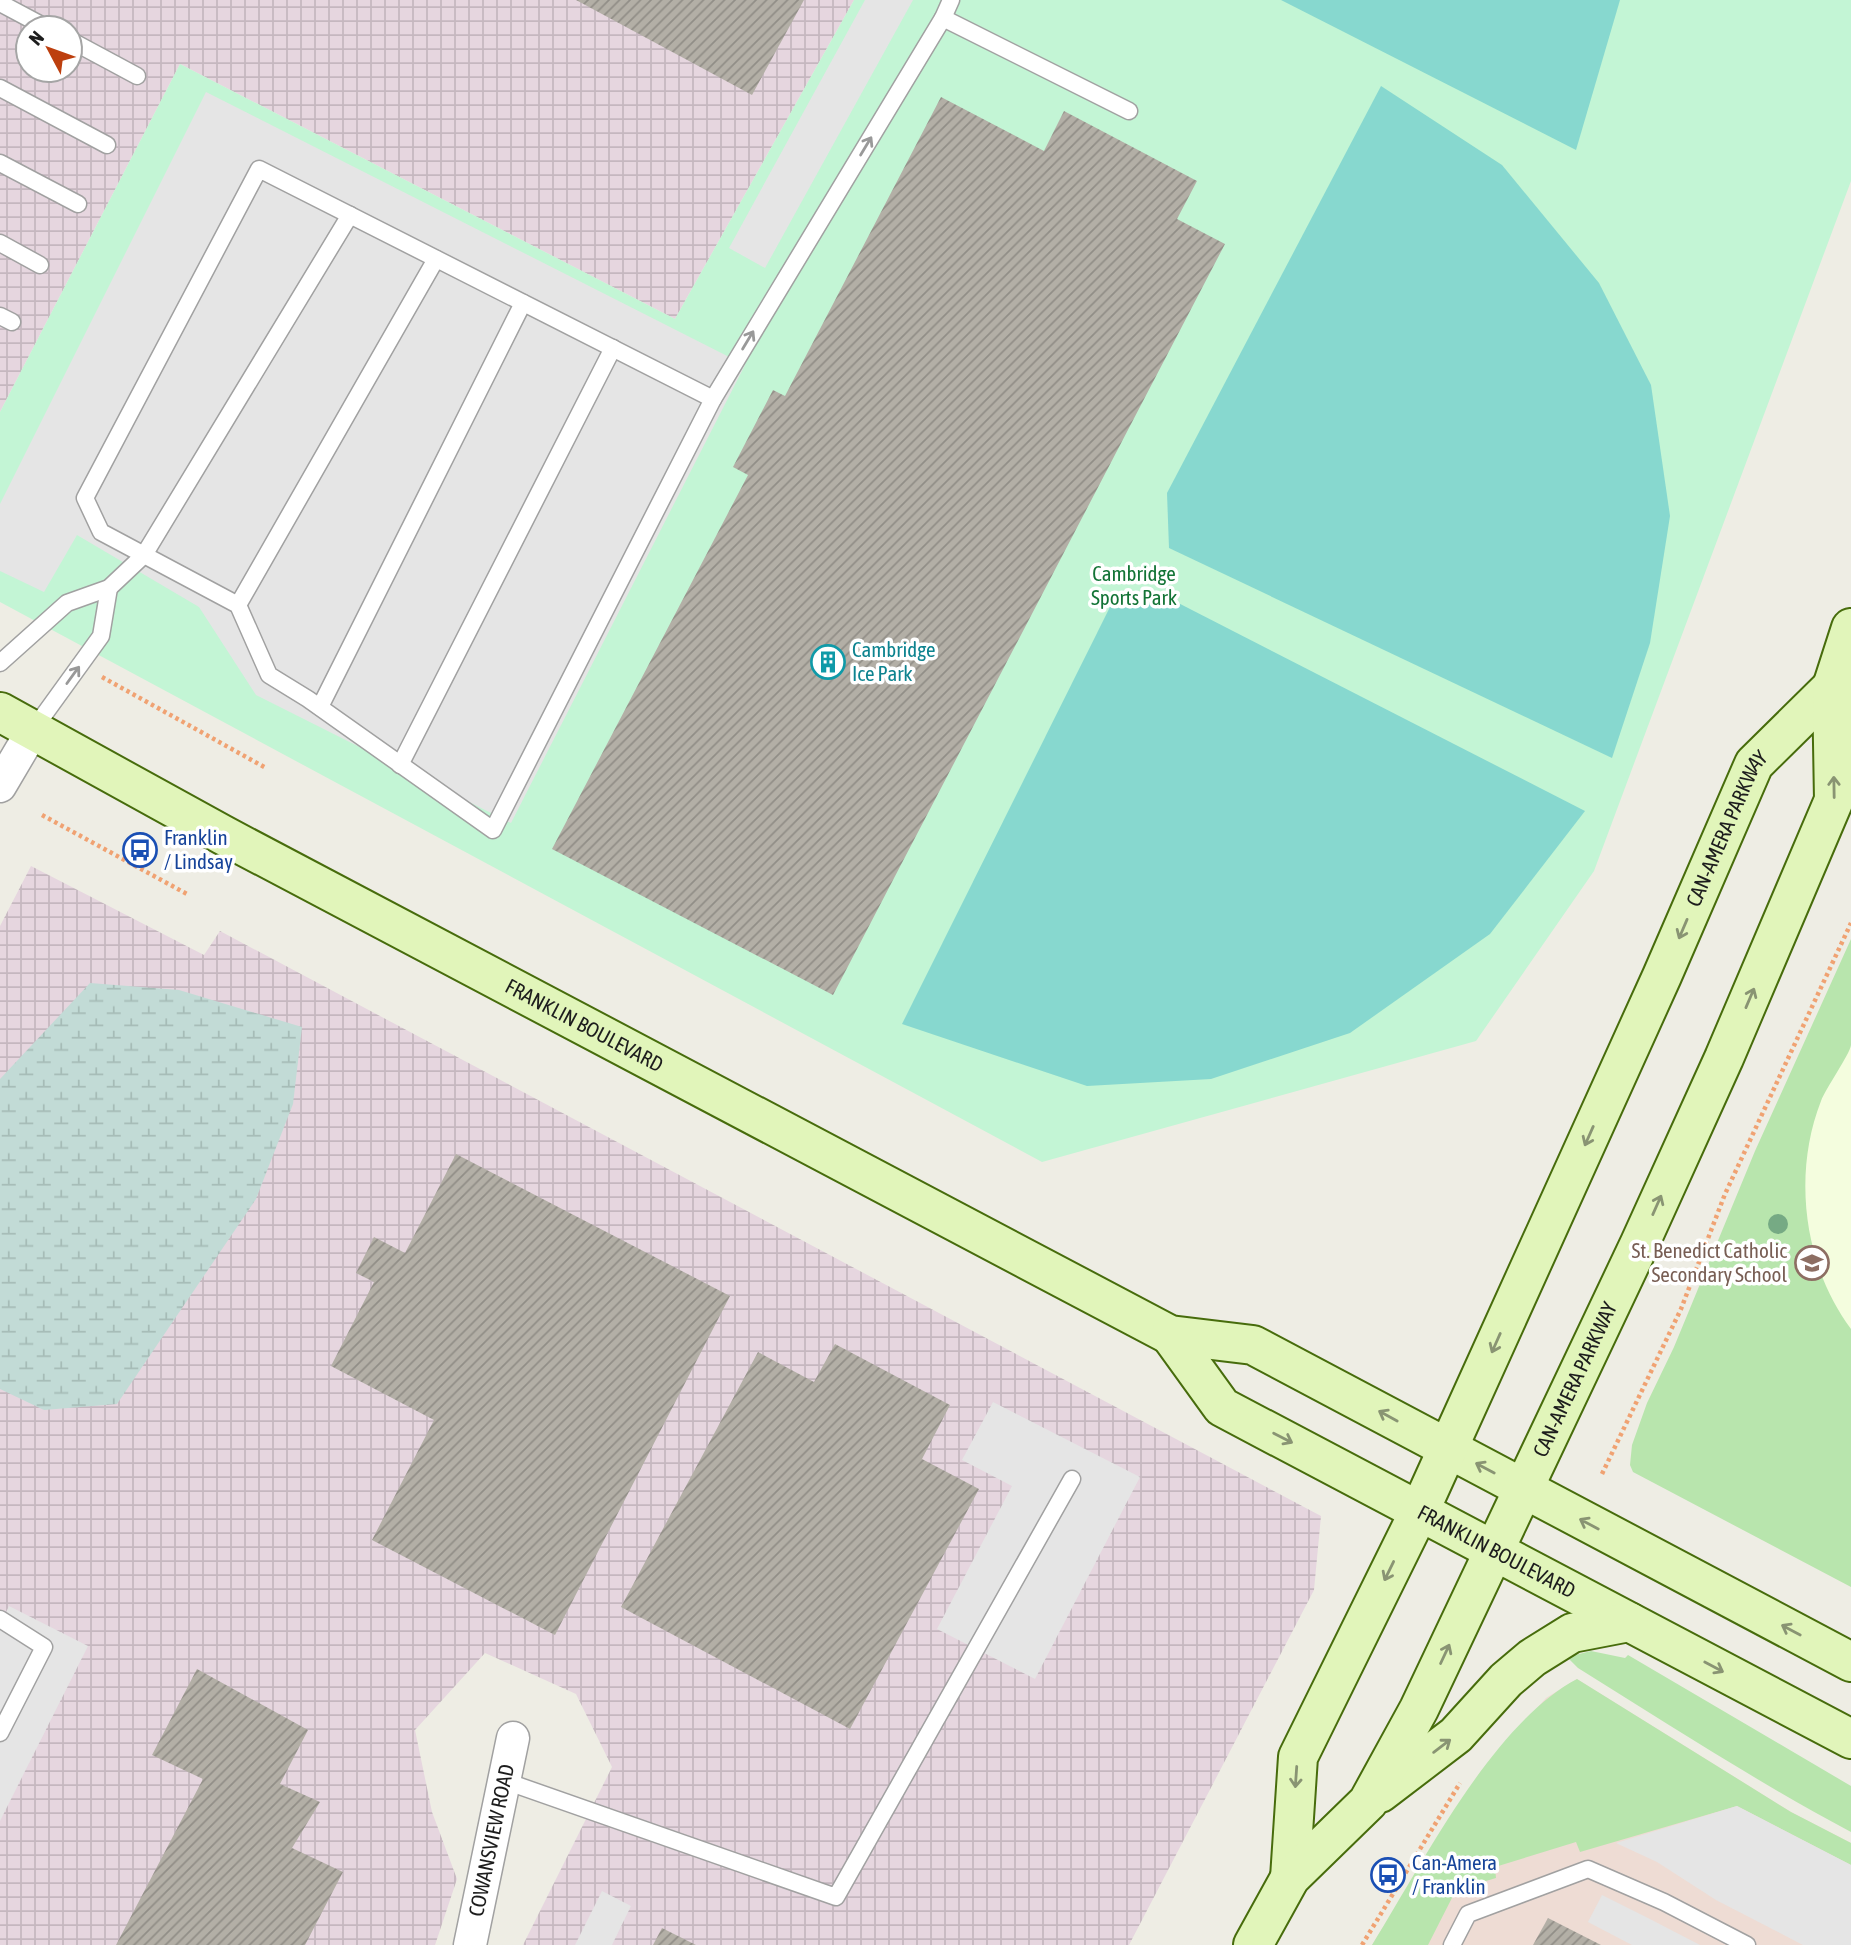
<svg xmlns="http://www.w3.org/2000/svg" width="1851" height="1945" font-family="'Asap Condensed',sans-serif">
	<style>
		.commercial { fill: #eedcd4 }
		.industrial { fill: url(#industrial-grid); fill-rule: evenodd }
		.education { fill: #f4fdde }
		.grass { fill: #b8e5ad }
		.wetland { fill: url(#wetland-marsh) }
		.park { fill: #c3f5d5 }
		.pitch { fill: #87d8cf }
		.parking { fill: #e5e5e5 }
		.building { fill: url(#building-hatch) }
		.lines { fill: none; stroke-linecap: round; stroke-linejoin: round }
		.lane-casing { stroke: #a1a1a1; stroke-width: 19 }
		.street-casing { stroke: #a1a1a1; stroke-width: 35 }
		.secondary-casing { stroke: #476c0c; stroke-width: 42 }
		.path { stroke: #f0a272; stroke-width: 4.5; stroke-dasharray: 3.5 3.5; stroke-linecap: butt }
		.lane { stroke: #fff; stroke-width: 16 }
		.street { stroke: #fff; stroke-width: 32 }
		.secondary { stroke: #e1f5ba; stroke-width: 38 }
		.tree { fill: #76aa84 }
		.oneway { stroke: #999 }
		.oneway2 { stroke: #899473 }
		.labels { text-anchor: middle; stroke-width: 7; stroke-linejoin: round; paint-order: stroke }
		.park-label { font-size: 21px; fill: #137436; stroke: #fff }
		.culture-label { font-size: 21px; fill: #0d838f; stroke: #fff; text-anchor: start }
		.street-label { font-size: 21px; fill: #1d1d1d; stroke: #fff }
		.transit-label { font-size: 21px; fill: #164399; stroke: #fff; text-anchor: start }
		.education-label { font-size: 21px; fill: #785e54; stroke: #fff; text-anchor: end }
	</style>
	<defs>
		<pattern id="industrial-grid" width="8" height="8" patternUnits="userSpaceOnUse" patternTransform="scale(1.75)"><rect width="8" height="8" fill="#e6d6df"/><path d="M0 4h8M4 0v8" fill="none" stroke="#c5b7bf"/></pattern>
		<pattern id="wetland-marsh" width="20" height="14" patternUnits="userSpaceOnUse" patternTransform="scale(1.75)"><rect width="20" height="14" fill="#c2dbd6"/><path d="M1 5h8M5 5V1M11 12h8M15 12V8" fill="none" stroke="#a6bcb7"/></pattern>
		<pattern id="building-hatch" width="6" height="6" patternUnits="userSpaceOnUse" patternTransform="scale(1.75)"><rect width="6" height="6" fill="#b3afa6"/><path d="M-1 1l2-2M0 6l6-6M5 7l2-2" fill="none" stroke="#918e87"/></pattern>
	</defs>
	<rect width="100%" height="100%" fill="#eeede4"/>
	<path class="commercial" d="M1577,1679l214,133 60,31v102h-479l109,-174 65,-73z"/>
	<g class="industrial">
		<path d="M0,0h854l-179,319 -495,-255 -180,348zM28,28h42v42h-42z"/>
		<path d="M31,866l173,89 16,-24 1101,585 -7,74 -185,355h-606l89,-178 -36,-73 -91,-41 -70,77 17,82 25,67 -22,66h-435v-1019z"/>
	</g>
	<path class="education" d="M1851,988v500l-96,-278z"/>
	<g class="grass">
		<path d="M1851,939c0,34 0,73 0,106 -1,9 -25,43 -30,56 -29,74 -17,165 30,228v258l-218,-115 -3,-7 2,-20 15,-42 27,-56 81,-196z"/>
		<path d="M1591,1651l34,7 3,-3 223,131v46c-94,-50 -183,-108 -273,-164l-11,-11z"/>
		<path d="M1577,1679l214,133 60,31v22l-114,-59 -157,46 -4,-10 -81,25 1,11 -40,12 -28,55h-56c51,-82 120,-221 205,-266z"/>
	</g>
	<path class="wetland" d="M90,983l89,7 123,37 -9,77 -37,95 -139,205 -73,6 -44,-21v-310z"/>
	<path class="park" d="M854,0h997v181l-257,690 -118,170 -434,121 -1042,-560v-190l180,-348 495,255z"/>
	<g class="pitch">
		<path d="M1281,0h339l-44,150z"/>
		<path d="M1381,86l121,79 97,118 52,102 19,131 -20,127 -38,115 -443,-210 -2,-55z"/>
		<path d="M1149,588l436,223 -95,123 -140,99 -139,46 -124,7 -185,-62 208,-417z"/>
	</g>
	<g class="parking">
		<path d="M865,0h48l-148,268 -36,-20z"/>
		<path d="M206,92l539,273 -234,458 -255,-128 -57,-88 -122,-72 -33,57 -44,-21v-67z"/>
		<path d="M993,1402l147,75 -105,202 -98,-50 75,-143 -50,-26z"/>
		<path d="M9,1606l79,40 -88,175v-196z"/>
		<path d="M1737,1806l114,59v80h-48l-87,-45 -59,-38 -41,-19z"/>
		<path d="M602,1891l29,15 -19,39h-37z"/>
		<path d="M1602,1895l44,22 54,28h-68l-44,-23z"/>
	</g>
	<g class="building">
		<path d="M576,0h228l-52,95z"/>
		<path d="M941,97l103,54 20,-40 133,70 -20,38 48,25 -392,751 -281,-146 196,-374 -15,-8 40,-77 12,6z"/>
		<path d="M456,1154l274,142 -175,339 -183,-95 62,-120 -103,-54 43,-84 -18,-9 18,-36 31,16z"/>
		<path d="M835,1344l115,61 -28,54 57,30 -129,240 -229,-122 137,-255 56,30z"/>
		<path d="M197,1669l111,61 -28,54 40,18 -28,46 51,24 -38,73h-189l87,-166 -51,-24z"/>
		<path d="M1548,1918l53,27h-68z"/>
		<path d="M662,1928l34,17h-43z"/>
	</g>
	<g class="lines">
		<g class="lane-casing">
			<g id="lane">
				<path d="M0,3l47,25"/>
				<path d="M943,18l186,93"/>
				<path d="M70,40l67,36"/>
				<path d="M0,88l107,57"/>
				<path d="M0,163l78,41"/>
				<path d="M259,169l454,230 -220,431 -185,-131 -39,-24 -31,-70 -137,-73 -16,-34z"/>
				<path d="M0,243l40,22"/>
				<path d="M0,316l12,6"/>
				<path d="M713,399l230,-381 8,-18"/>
				<path d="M238,605l198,-346"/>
				<path d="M0,663l67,-60 42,-15 35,-33 206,-340"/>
				<path d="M320,707l203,-404"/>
				<path d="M33,730l68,-94 8,-48"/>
				<path d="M400,765l213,-417"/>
				<path d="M0,1619l44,28 -44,86"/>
				<path d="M505,1781l331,116 236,-418"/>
				<path d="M1452,1945l16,-31 120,-45 76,33 83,43"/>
			</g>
		</g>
		<g class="street-casing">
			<g id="street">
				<path d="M0,786l33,-56"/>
				<path id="s1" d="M470,1945l43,-207"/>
			</g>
		</g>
		<g class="secondary-casing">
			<g id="secondary">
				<path id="s2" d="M0,712l223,123 947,500 83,10 598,317"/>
				<path id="s3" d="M1170,1335l52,72 629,332"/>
				<path d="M1380,1793l76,-58 50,-55 26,-22 40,-25 57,-11"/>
				<path id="s4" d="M1290,1878l8,-121 122,-247 242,-534 92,-212 78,-77"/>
				<path id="s5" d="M1253,1945l37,-67 78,-76 51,-93 221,-466 84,-185 110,-258 -2,-113 19,-59"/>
			</g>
		</g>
		<g class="path">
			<path d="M102,677l164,91"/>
			<path d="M42,815l145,79"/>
			<path d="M1602,1474l79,-165 44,-115 126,-271"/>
			<path d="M1362,1945l98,-162"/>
		</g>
		<use href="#lane" class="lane"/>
		<use href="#street" class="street"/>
		<use href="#secondary" class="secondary"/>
	</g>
	<circle class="tree" cx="1778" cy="1224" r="10"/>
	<defs><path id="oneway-shaft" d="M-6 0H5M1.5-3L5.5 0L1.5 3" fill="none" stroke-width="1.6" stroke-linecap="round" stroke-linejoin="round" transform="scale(1.75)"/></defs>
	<g class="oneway">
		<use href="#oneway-shaft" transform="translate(866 146) rotate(-59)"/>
		<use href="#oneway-shaft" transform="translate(748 340) rotate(-59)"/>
		<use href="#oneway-shaft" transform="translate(73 675) rotate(-54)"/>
	</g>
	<g class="oneway2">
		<use href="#oneway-shaft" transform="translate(1834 787) rotate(-91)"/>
		<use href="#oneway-shaft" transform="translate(1683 929) rotate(113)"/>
		<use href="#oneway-shaft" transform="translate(1750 998) rotate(-67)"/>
		<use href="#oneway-shaft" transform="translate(1589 1136) rotate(114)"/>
		<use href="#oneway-shaft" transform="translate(1657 1205) rotate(-66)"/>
		<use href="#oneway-shaft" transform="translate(1496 1343) rotate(114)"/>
		<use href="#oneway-shaft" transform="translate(1388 1416) rotate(-151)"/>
		<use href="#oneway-shaft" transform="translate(1283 1438) rotate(27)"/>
		<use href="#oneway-shaft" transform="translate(1485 1468) rotate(-152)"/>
		<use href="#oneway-shaft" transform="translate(1589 1524) rotate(-152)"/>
		<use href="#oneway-shaft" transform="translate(1389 1571) rotate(116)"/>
		<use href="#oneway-shaft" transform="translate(1791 1630) rotate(-152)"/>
		<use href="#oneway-shaft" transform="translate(1445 1654) rotate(-65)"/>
		<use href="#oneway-shaft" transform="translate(1714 1667) rotate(28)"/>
		<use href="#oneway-shaft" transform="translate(1442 1746) rotate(-37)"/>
		<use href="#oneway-shaft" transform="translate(1296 1777) rotate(94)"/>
	</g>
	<defs>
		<g id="building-ring" transform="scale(1.75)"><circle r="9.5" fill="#fff" stroke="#0f9aa8" stroke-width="1.5"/><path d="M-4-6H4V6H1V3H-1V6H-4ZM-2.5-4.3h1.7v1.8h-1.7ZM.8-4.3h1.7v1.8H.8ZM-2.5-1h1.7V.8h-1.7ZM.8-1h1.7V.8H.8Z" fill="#0f9aa8"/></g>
		<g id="bus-ring" transform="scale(1.75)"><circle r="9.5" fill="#fff" stroke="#1a4fb4" stroke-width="1.5"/><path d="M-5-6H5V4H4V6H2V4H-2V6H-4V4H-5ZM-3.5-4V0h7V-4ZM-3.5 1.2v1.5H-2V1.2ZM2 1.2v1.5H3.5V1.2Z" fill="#1a4fb4"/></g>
		<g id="school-ring" transform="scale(1.75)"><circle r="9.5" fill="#fff" stroke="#8d6e63" stroke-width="1.5"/><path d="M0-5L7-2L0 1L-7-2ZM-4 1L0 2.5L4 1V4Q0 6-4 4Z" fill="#8d6e63"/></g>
	</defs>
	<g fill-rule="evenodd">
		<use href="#building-ring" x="828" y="662"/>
		<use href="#bus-ring" x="140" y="850"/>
		<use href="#school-ring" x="1812" y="1263"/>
		<use href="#bus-ring" x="1388" y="1875"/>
	</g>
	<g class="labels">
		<g class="park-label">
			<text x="1134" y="581">Cambridge<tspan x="1134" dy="24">Sports Park</tspan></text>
		</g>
		<g class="culture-label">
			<text x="852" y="657">Cambridge<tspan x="852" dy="24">Ice Park</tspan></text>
		</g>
		<g class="street-label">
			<text dy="7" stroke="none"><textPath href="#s4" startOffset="1144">CAN-AMERA PARKWAY</textPath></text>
			<text dy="7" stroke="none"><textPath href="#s2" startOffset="663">FRANKLIN BOULEVARD</textPath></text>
			<text dy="7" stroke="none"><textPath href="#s5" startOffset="656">CAN-AMERA PARKWAY</textPath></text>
			<text dy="7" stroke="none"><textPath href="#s3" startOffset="399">FRANKLIN BOULEVARD</textPath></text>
			<text dy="7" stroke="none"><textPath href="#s1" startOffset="107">COWANSVIEW ROAD</textPath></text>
		</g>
		<g class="transit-label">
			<text x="164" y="845">Franklin<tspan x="164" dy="24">/ Lindsay</tspan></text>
			<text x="1412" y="1870">Can-Amera<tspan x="1412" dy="24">/ Franklin</tspan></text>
		</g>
		<g class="education-label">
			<text x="1787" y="1258">St. Benedict Catholic<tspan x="1787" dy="24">Secondary School</tspan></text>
		</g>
	</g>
	<g transform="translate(49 49) rotate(311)"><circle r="33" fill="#ffffff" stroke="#a5a5a5" stroke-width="2"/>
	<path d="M0-5L12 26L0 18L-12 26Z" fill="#bd3f0e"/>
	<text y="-10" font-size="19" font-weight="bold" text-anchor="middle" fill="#1d1d1d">N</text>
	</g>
</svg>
